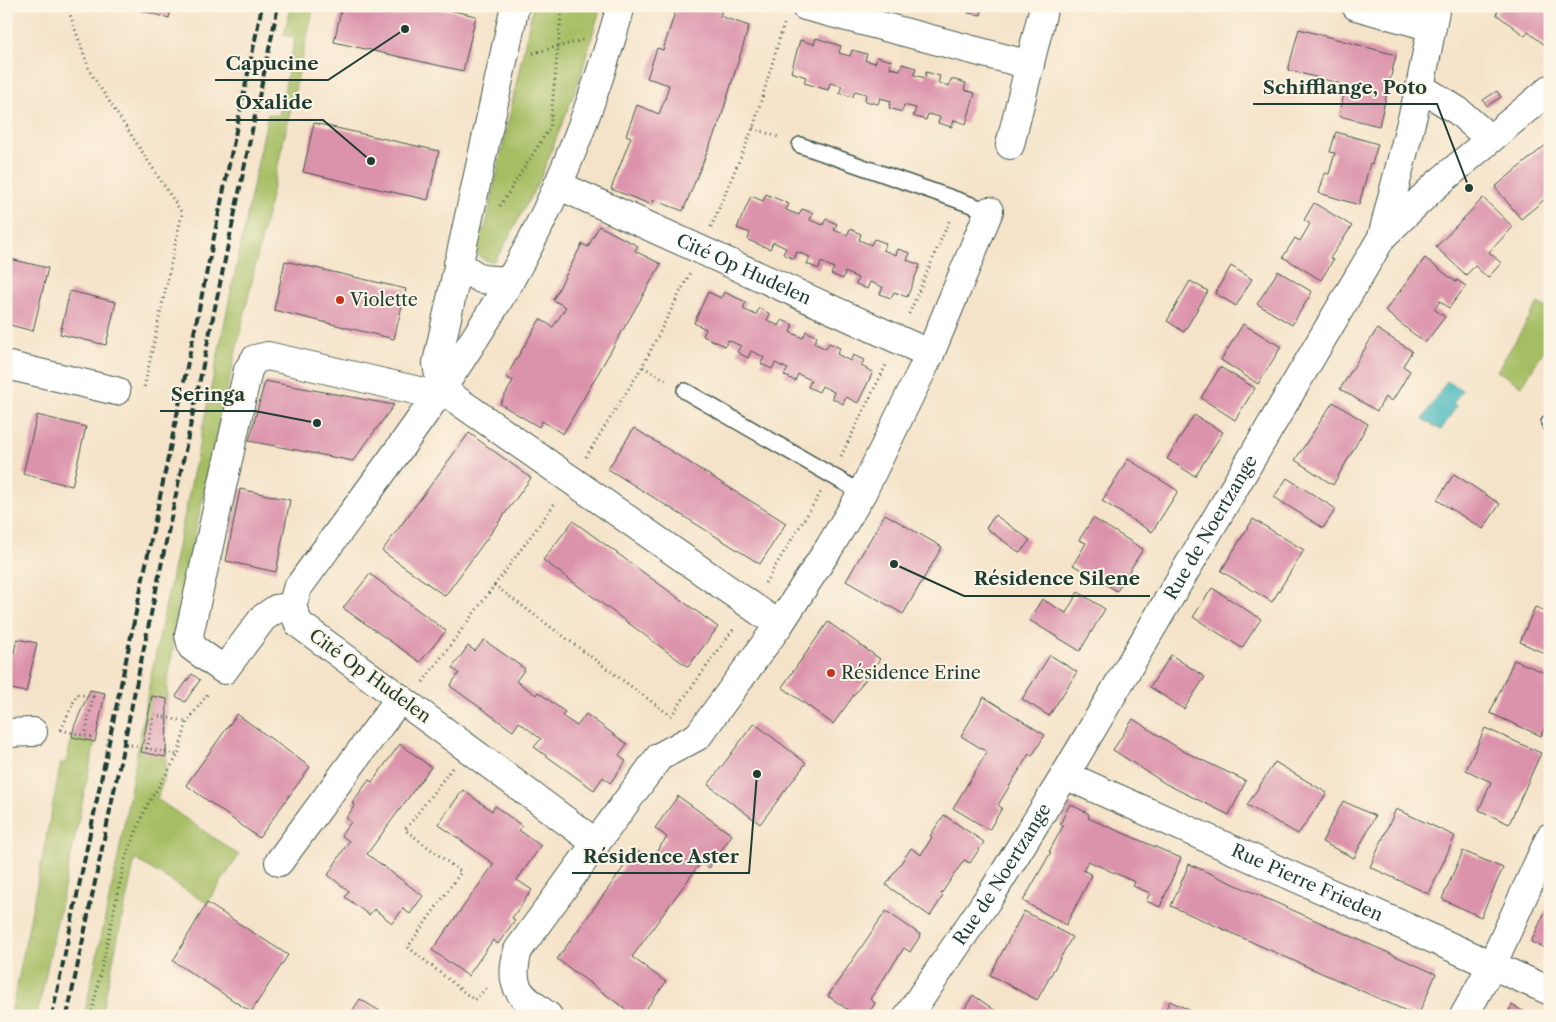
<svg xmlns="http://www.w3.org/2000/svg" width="1556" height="1022" font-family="'Libre Caslon Text',serif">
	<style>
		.green { fill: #a6be64; stroke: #627e4c }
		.water { fill: #4ab9bf; stroke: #347b7a }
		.building { fill: #db93ac }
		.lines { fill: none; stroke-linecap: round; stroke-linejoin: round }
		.lane-casing { stroke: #3f564a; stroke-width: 18 }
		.street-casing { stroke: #3f564a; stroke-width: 30 }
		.secondary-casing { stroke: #3f564a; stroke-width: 30 }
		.path { stroke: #3f564a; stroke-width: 3; stroke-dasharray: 1 4; stroke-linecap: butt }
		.lane { stroke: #fff; stroke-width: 15 }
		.street { stroke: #fff; stroke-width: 28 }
		.secondary { stroke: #fff; stroke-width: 28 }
		.rail { stroke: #1f3d34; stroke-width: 4; stroke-dasharray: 8 4; stroke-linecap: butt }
		.poi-dot { fill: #c8321e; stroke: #fcf5e5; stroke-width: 2 }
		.labels { text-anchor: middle; stroke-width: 4; stroke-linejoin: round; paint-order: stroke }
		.street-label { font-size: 18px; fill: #1f3d34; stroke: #fcf5e5 }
		.poi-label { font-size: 18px; fill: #1f3d34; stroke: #fcf5e5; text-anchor: start }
		.leader { fill: none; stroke: #1f3d34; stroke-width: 2 }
		.callout-dot { fill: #1f3d34; stroke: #fcf5e5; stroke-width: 2 }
		.callout-label { font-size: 19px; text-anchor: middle; font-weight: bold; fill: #1f3d34; stroke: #fcf5e5; stroke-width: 4; stroke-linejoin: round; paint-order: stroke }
	</style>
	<rect width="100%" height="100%" fill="#fcf5e5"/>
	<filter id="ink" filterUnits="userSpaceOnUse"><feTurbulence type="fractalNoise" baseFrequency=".02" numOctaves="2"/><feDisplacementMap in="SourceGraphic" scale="10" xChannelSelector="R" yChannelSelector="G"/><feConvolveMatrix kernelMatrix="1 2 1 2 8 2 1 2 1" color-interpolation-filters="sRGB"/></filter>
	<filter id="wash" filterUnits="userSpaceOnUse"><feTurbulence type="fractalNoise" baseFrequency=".0096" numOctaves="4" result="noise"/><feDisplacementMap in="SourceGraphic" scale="20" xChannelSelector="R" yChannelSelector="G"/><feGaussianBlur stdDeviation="1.12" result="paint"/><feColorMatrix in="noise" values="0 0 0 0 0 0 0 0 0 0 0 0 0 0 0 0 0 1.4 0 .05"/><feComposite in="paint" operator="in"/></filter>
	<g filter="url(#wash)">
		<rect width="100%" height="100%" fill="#f5e3c9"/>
		<g class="green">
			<path d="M291,6h23l-127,562 -20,116 -1,89 -9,26 82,56 -32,48 -72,-44 -34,157h-17l34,-158 32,-177 118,-567 11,2 16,-78 -11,-3z"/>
			<path d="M533,6h68l-22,75 -38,96 -39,73 -8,11c-20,2 -19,-17 -17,-32h8z"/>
			<path d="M1538,303l12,7v30l-28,46 -25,-15z"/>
			<path d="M72,737l23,5 -58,274h-26l50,-253h5z"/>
		</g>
		<path class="water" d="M1447,381l15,9 -9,14 4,2 -16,24 -18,-11z"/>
		<g id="blocks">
			<g class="building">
				<path d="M125,6h47l-3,12z"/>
				<path d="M342,6h89l45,10 -13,55 -129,-29z"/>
				<path d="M677,6h32l13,4 -2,6 29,10 -28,92 -38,93 -29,-11 -2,5 -41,-16 20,-52 -5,-2 11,-30 22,9 6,-15 4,-14 -22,-7 10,-30 6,2z"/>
				<path d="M969,6h26l-1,5 -12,-3 -1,7 -13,-2z"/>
				<path d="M1502,6h48v33l-5,6 -17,-13 -3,4 -29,-22z"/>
				<path d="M1299,29l97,26 -17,71 -40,-10 7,-31 -58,-15z"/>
				<path d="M816,38l25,8 -2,7 11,3 2,-6 15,4 -2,6 10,3 2,-6 15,4 -2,7 10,2 2,-6 14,4 -2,7 11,3 1,-6 14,4 -2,7 11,3 2,-7 15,4 -2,7 11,3 -9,31 -12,-4 -2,7 -14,-4 2,-6 -12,-3 -2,6 -13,-4 3,-8 -12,-3 -2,7 -13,-4 2,-7 -11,-3 -2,6 -13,-3 1,-7 -11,-3 -2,6 -14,-4 3,-7 -12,-3 -2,7 -24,-7 2,-6 -15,-5 9,-32 14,4z"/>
				<path d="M1497,91l4,6 -14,9 -4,-6z"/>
				<path d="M314,123l125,28 -11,49 -125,-28z"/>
				<path d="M1336,132l42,12 -6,20 -2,-1 -11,42 -40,-12 6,-20 4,1 6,-21 -5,-1z"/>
				<path d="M1547,144l3,3v48l-29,24 -26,-32z"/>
				<path d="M766,194l23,10 -3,6 13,5 3,-6 11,4 -3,7 13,5 3,-6 11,5 -3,6 13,5 3,-6 11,5 -2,6 12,5 3,-6 12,4 -3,7 13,5 2,-6 12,4 -3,7 13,5 -13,32 -13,-5 -3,6 -11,-4 3,-7 -13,-5 -3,7 -11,-5 2,-6 -13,-6 -2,7 -12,-5 3,-6 -13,-6 -2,7 -12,-5 3,-7 -13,-5 -3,7 -11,-5 3,-6 -13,-6 -3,7 -22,-9 2,-7 -13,-5 14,-32 12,5z"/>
				<path d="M1483,198l30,29 -24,25 12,11 -13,15 -13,-12 -9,9 -30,-28z"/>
				<path d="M1314,203l38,23 -22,32 3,2 -12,20 -38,-23 12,-19 5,3 10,-17 -6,-4z"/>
				<path d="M599,226l39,20 -3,5 26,13 -98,170 -21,-13 -3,6 -39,-23 13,-23 -7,-4 34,-58 13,8 13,-20 -13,-7 29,-56 6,3z"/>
				<path d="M6,258l42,10 -15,63 -27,-7z"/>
				<path d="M1425,258l31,24 1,-2 9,6 -17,22 -9,-7 -6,8 11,8 -20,26 -40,-32z"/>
				<path d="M285,261l121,28 -12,50 -120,-29z"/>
				<path d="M1231,266l21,13 -16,27 -21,-13z"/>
				<path d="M1278,271l34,21 -20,33 -35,-21z"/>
				<path d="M1190,281l18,10 -24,41 -17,-11z"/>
				<path d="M70,291l46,11 -10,43 -46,-11z"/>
				<path d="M708,292l13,6 3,-6 22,10 -3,7 13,6 3,-7 11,6 -3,6 12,6 3,-6 11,5 -3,7 13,6 3,-7 11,6 -3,6 12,6 3,-6 11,5 -3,6 13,7 3,-6 11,5 -3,6 12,6 -15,31 -12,-6 -3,7 -11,-6 2,-6 -12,-6 -3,6 -11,-5 3,-7 -13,-6 -3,7 -11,-6 4,-6 -13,-6 -3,6 -11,-5 3,-7 -13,-6 -3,7 -11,-6 4,-6 -13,-6 -3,6 -22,-10 3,-7 -12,-6z"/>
				<path d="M1243,324l38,23 -23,37 -37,-24z"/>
				<path d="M1377,329l35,22 -9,15 7,5 -8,14 -10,16 -7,-4 -8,14 -37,-22z"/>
				<path d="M1220,367l35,21 -20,32 -34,-22z"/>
				<path d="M265,381l129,24 -41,56 -104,-20z"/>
				<path d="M1333,402l35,22 -35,61 -38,-25z"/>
				<path d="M37,415l49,12 -14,59 -49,-12z"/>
				<path d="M1194,415l29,17 -28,44 -28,-17z"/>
				<path d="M6,419l5,1 -4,16h-1z"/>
				<path d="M634,428l152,95 -26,41 -152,-95z"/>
				<path d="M469,433l62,45 -86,118 -63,-45z"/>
				<path d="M1128,459l50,32 -26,41 -50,-31z"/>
				<path d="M1454,474l46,30 -17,25 -46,-29z"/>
				<path d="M1287,478l49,31 -13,19 -49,-31z"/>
				<path d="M240,489l50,11 -14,72 -50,-11z"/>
				<path d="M885,514l57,33 -39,67 -57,-33z"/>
				<path d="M995,515l35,25 -10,13 -34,-25z"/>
				<path d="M1093,518l50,31 -26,42 -44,-26 13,-22 -7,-3z"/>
				<path d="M1253,519l51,31 -32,52 -51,-31z"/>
				<path d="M573,521l145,106 -30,40 -145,-107z"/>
				<path d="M370,574l76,57 -26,31 -77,-54z"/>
				<path d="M1212,588l49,31 -19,29 -49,-31z"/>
				<path d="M1078,592l27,17 -25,42 -51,-31 13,-21 24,14z"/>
				<path d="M1535,607l15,6v43l-30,-14z"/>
				<path d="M828,622l52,37 -47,65 -51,-37z"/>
				<path d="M17,639l20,4 -11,49 -20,-4v-38l8,2z"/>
				<path d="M484,640l41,29 -9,12 20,14 2,-3 27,20 -3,4 15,10 9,-12 41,30 -8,11 7,6 -16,22 -7,-6 -9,13 -60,-43 7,-8 -22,-17 -6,9 -63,-45 9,-13 -7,-5 16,-22 7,5z"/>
				<path d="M1050,655l27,17 -28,44 -27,-17z"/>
				<path d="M1171,655l34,22 -21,32 -34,-22z"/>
				<path d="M1514,660l36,15v41l-9,20 -51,-23z"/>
				<path d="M192,674l8,6 -15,22 -9,-6z"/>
				<path d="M90,690l15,3 -10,49 -23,-5 2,-10z"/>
				<path d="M152,696l15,3 -1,58 -25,-5z"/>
				<path d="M984,697l61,38 -13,21 -3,-2 -31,51 4,3 -13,22 -36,-22 34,-56 -26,-16z"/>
				<path d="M237,714l73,53 -51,71 -73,-53z"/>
				<path d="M1133,719l50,32 63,30 -17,34 -63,-31 -53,-34z"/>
				<path d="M754,723l52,40 -46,61 -52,-39z"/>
				<path d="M1485,728l56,25 -32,71 -30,-14 12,-28 -25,-12z"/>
				<path d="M400,744l31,23 -64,87 56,42 -13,18 -7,-5 -11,14 -18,-14 -5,6 -24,-18 4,-6 -21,-16 21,-34 -8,-6 10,-13 -5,-4 9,-13 -3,-2 17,-23 3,2z"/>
				<path d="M1275,762l52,31 -29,41 -51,-29z"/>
				<path d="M463,790l29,21 3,-5 27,20 -3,4 22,16 -24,34 15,10 -20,28 3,2 -17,24 -5,-4 -25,36 -36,-26 62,-86 -56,-40z"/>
				<path d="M678,796l54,39 -23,33 -8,-6 -69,95 34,25 -25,34h-6l-78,-57 79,-109 14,10 17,-23 -12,-9z"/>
				<path d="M1343,801l32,15 -21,42 -32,-16z"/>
				<path d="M1070,804l19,10 -1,4 93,40 -21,49 -14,-6 4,-8 -17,-7 2,-4 -47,-21 -5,9 9,5 -26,50 -43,-24 28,-49h-2l14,-26 -3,-2z"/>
				<path d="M1396,809l59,27 -26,58 -59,-27z"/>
				<path d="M944,815l40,27 -14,21 -6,-3 -23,34 2,2 -13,20 -44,-31 25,-37 10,7 11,-18 -2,-1z"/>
				<path d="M1463,851l40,17 -22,49 -39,-18z"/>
				<path d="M1189,864l247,110 -18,42 -247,-110z"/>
				<path d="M1550,901v49l-19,-8z"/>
				<path d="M207,903l81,52 -37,57 -78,-51z"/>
				<path d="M886,911l35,24 -11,17 -6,-4 -34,51 5,4 -8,13h-10l-29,-20z"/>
				<path d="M1024,911l48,26 -35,63 -47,-25z"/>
				<path d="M973,995l30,21h-43z"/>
				<path d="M360,999l28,17h-39z"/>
				<path d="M1170,1001l32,15h-40z"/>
				<path d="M1512,1005l20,11h-26z"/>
			</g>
		</g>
	</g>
	<g filter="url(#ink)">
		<use href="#blocks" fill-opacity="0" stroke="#3f564a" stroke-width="1"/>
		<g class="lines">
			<g class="lane-casing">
				<g id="lane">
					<path d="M800,145l189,66"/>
					<path d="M685,391l177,102"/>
					<path d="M1549,423l1,-1"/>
				</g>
			</g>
			<g class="street-casing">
				<g id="street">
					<path d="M515,6l-78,357 4,26 338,236"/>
					<path d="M805,6l225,59"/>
					<path d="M1356,6l76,21"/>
					<path d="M1420,87l38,24 32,28"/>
					<path d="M1010,145l34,-139"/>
					<path id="s1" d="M558,185l372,169"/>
					<path d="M458,264l23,15 29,2"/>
					<path d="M6,365l110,26"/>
					<path d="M292,607l-16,2 -13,9 -39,52 -32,-23 -3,-12 59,-265 7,-11 13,-3 168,39"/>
					<path d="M6,733l27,-1"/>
					<path id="s2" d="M1065,775l485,216"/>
					<path d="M596,843l-297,-219 -7,-17 5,-18c72,-100 150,-199 212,-307 50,-85 85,-181 112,-276"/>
					<path d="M279,862l121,-164"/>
					<path d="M548,1016c-29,-21 -40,-28 -30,-66l141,-193 39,-21 81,-111 50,-77 33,-55 68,-139 59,-143"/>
					<path d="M1464,1016l28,-51 58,-128"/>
				</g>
			</g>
			<g class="secondary-casing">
				<g id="secondary">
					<path d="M1383,236l53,-51 114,-96"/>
					<path id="s3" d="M908,1016l84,-123 73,-118 317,-538 38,-150 16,-81"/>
				</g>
			</g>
			<g class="path">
				<path d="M67,6l23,66 92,141 -38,175"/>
				<path d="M533,53l50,-13"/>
				<path d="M753,128l28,10"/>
				<path d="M500,206l50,-79 12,-121"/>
				<path d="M711,227l42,-99 31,-104"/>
				<path d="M909,314l41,-95"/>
				<path d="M643,367l25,14"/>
				<path d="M841,456l46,-93"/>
				<path d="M586,457l56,-90 48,-94"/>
				<path d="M765,583l56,-91"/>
				<path d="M494,585l177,131"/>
				<path d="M423,682l133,-180"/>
				<path d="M671,716l64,-89"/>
				<path d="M61,730l16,-36 16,3 -8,38"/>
				<path d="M61,730l30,7"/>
				<path d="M126,744l52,11"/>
				<path d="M147,749l7,-34 33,7"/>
				<path d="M452,768l-47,62 56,42 -53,75 66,53 14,-13"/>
				<path d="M91,1016l35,-160 21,-51 31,-50 9,-33 22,-30"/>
			</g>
			<use href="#lane" class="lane"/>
			<use href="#street" class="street"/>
			<use href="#secondary" class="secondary"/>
			<g class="rail">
				<path d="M52,1016l210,-1010"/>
				<path d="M67,1016l211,-1010"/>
			</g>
		</g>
	</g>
	<g class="poi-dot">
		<circle cx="340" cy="300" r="5"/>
		<circle cx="831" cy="673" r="5"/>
	</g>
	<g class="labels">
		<g class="street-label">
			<text dy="6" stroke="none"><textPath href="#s1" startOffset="204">Cité Op Hudelen</textPath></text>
			<text dy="6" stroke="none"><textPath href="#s3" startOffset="575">Rue de Noertzange</textPath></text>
			<text transform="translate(370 676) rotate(36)" y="6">Cité Op Hudelen</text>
			<text dy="6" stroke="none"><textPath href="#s3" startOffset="170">Rue de Noertzange</textPath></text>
			<text dy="6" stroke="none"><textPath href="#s2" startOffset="265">Rue Pierre Frieden</textPath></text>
		</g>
		<g class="poi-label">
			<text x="350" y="306">Violette</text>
			<text x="841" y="679">Résidence Erine</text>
		</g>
	</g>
	<path class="leader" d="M405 29L328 80H215M1469 188L1437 104H1253M371 161L323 120H226M317 423L255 411H160M894 564L964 596H1150M757 774L749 873H572"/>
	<g class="callout-dot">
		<circle cx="405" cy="29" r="5"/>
		<circle cx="1469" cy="188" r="5"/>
		<circle cx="371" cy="161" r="5"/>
		<circle cx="317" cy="423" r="5"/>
		<circle cx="894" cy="564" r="5"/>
		<circle cx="757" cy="774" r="5"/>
	</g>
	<g class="callout-label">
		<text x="272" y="70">Capucine</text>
		<text x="1345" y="94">Schifflange, Poto</text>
		<text x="274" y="109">Oxalide</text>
		<text x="208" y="401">Seringa</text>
		<text x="1057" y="585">Résidence Silene</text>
		<text x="661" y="863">Résidence Aster</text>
	</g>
	<rect width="1556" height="1022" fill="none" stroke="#fcf5e5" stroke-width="25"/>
</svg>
